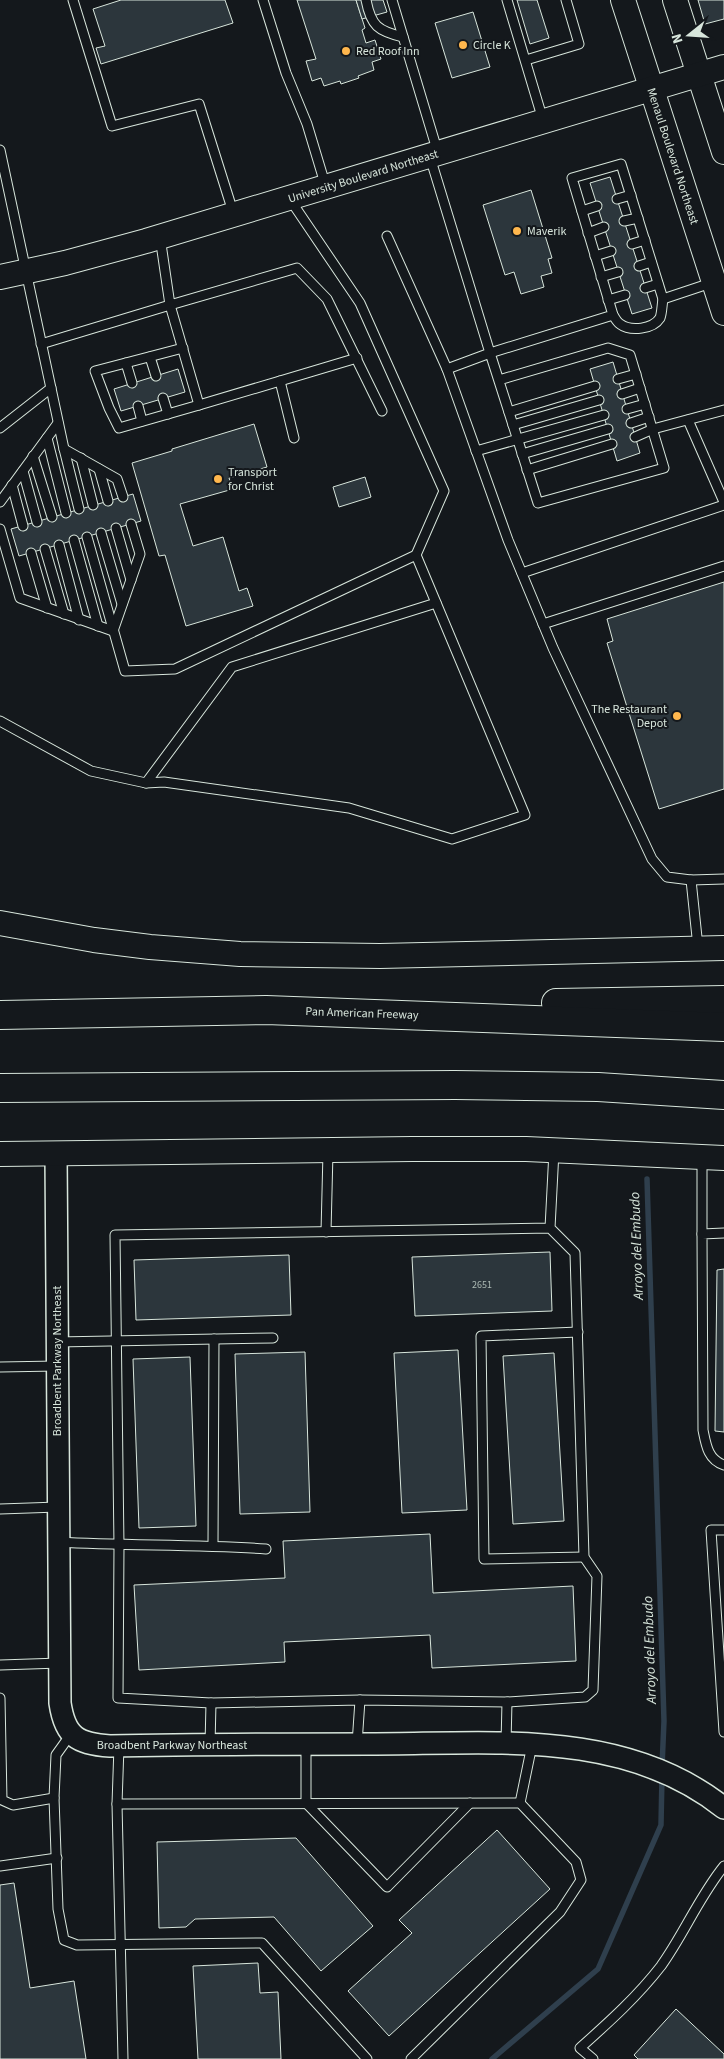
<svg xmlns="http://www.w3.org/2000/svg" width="724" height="2059" font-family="'Source Sans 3',sans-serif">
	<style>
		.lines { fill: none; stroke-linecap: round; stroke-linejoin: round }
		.stream { stroke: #2f3f4d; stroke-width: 5.5 }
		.building { fill: #2c363c; stroke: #d8e6dc }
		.service-casing { stroke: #d8e6dc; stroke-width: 11 }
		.tertiary-casing { stroke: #d8e6dc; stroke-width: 24 }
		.secondary-casing { stroke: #d8e6dc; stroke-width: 26 }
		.motorway-casing { stroke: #d8e6dc; stroke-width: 30 }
		.service { stroke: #14181c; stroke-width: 9 }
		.tertiary { stroke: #14181c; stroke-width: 21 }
		.secondary { stroke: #14181c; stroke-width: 24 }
		.motorway { stroke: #14181c; stroke-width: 28 }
		.poi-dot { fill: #ffb74d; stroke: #14181c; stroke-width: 2 }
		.labels { text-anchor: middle; stroke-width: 4; stroke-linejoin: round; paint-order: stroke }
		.number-label { font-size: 10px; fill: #adbab4 }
		.poi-label { font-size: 12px; fill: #d8e6dc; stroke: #14181c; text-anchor: start }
		.street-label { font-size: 12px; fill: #d8e6dc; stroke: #14181c }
		.water-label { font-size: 14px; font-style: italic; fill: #d8e6dc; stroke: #14181c }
	</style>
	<rect width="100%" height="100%" fill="#14181c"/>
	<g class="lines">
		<g class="stream">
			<path d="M647,1179l17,542 -2,46"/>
			<path d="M492,2059l106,-90 63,-144 1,-49"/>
		</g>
	</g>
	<g class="building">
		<path d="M121,0h104l8,23 -132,41 -5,-16 9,-2 -12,-37z"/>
		<path d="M297,0h59l9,28 -3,2 4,13 9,-3 6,19 -9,3 2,8 -16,6 1,2 -18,6 -1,-3 -16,5 -3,-8 -9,3 -6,-20 10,-2z"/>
		<path d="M356,0h27l4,12 -25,7z"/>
		<path d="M517,0h20l12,38 -19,6z"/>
		<path d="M698,0h26v19l-19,5z"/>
		<path d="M473,12l17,55 -38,11 -17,-55z"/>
		<path d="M610,177l42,131 -20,6 -42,-131z"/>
		<path d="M531,190l21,68 -4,1 4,14 -11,3 3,11 -23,7 -7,-22 -9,3 -22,-70z"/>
		<path d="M613,362l27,91 -23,8 -27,-92z"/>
		<path d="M178,369l7,23 -64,19 -7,-22z"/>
		<path d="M254,424l13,43 -38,11 4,11 -53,15 13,42 30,-9 16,54 8,-3 6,18 -67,20 -21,-71 -6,1 -27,-93 40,-12v-2z"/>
		<path d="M365,477l6,20 -32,10 -6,-20z"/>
		<path d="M133,494l8,27 -122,35 -8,-27z"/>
		<path d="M724,582v207l-65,20 -52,-166 6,-2 -6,-22z"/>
		<path d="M550,1252l2,59 -137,5 -3,-59z"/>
		<path d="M289,1255l2,60 -155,5 -2,-60z"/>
		<path d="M724,1269v163l-9,-1 2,-161z"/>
		<path d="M458,1350l9,160 -65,3 -8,-160z"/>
		<path d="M305,1352l5,160 -70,2 -5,-160z"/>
		<path d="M554,1353l10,168 -51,3 -10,-168z"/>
		<path d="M190,1357l6,169 -57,2 -6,-169z"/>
		<path d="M430,1534l3,59 140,-7 3,75 -144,7 -2,-33 -146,7 1,20 -146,8 -5,-85 151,-7 -2,-37z"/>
		<path d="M497,1830l53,59 -161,147 -41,-45 64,-58 -13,-13z"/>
		<path d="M296,1838l77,88 -52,45 -47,-54 -79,2 -9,8 -27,1 -2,-86z"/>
		<path d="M14,1883l16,105 44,-7 12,78h-86v-174z"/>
		<path d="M258,1963l2,30 18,-1 3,67h-83l-5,-93z"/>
		<path d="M676,2009l48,45v5h-86l-4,-4z"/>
	</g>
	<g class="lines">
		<g class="service-casing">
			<g id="service">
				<path d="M73,0l39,126 87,-22 35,111"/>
				<path d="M263,0l23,73 21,51 19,63"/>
				<path d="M366,0c5,26 12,31 37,37"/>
				<path d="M392,0l46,153"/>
				<path d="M507,0l36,120"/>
				<path d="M526,60l53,-16 -13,-44"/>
				<path d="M0,150l64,299 15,60"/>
				<path d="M430,157l60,196 123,-38 -41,-137 49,-14 42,135 51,-17"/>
				<path d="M289,198l71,105 84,188 -28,64"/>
				<path d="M617,199l14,-4"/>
				<path d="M582,211l15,-5"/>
				<path d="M624,221l14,-3"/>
				<path d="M588,233l16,-6"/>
				<path d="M387,236l60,133 61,171 45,108 99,211 15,18 24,3 33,-1"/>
				<path d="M160,237l10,68 127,-37 30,31 55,112"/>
				<path d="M632,244l13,-4"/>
				<path d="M595,256l16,-5"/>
				<path d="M639,266l12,-4"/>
				<path d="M601,277l17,-5"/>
				<path d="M645,288l13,-4"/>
				<path d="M608,300l17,-5"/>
				<path d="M613,315c2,3 4,7 7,9 11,8 33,5 40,-6 2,-5 2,-14 3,-19"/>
				<path d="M41,344l129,-39 29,100 81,-24 14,57"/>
				<path d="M183,348l-88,23 14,37 10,20 80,-23"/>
				<path d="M150,357l6,19"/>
				<path d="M126,363l6,20"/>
				<path d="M447,369l43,-16 48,150 126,-35 -34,-113 -22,-7 -109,32"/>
				<path d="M618,379l18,-5"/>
				<path d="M280,381l77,-23"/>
				<path d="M622,394l18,-6"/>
				<path d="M163,398l5,16"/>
				<path d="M138,406l4,15"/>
				<path d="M627,409l18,-5"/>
				<path d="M509,412l86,-26"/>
				<path d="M688,420l36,82"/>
				<path d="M631,423l18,-6"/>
				<path d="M513,425l86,-25"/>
				<path d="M0,428l51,-40"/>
				<path d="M635,437l18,-8 71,-19"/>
				<path d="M47,438l19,75"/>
				<path d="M64,449l53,30 6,18"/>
				<path d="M476,451l128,-36"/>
				<path d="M522,454l86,-25"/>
				<path d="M33,456l19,61"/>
				<path d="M81,458l12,47"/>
				<path d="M99,469l9,32"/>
				<path d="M527,470l85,-26"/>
				<path d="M23,471l14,51"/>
				<path d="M12,485l11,41"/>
				<path d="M0,502l58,-79"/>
				<path d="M116,528l15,52"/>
				<path d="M0,529l20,69 93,33"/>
				<path d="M101,533l21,71"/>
				<path d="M74,540l24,86"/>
				<path d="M59,545l20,75"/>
				<path d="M45,549l19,65"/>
				<path d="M31,553l16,55"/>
				<path d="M522,573l202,-68"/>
				<path d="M543,624l181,-58"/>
				<path d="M113,631l27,-77 -9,-30"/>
				<path d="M0,721l91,50 55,12 18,-1 185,26 103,31 73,-24 -109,-260 -241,114 -50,2 -38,-134"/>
				<path d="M146,783l86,-116 204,-64"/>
				<path d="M691,880l7,67"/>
				<path d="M550,1228l-435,7 4,311 -1,152 93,5 149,-3 147,2 78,-5 8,-7 4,-114 -13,-19 -9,-304 -25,-25 4,-77"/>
				<path d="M326,1232l2,-80"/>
				<path d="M724,1233l-22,1 1,196c3,15 5,30 21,35"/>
				<path d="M702,1234v-77"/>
				<path d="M578,1332l-97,4 3,223 100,-2"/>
				<path d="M57,1342l216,-4"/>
				<path d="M0,1367l57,-1"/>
				<path d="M0,1509l58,-2"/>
				<path d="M724,1530h-13l13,202"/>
				<path d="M59,1542c69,4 138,2 207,7"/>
				<path d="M213,1545l1,-206"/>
				<path d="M0,1665l60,-2"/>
				<path d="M0,1698l2,102 11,5 41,-7"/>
				<path d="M71,1734l-15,21 -2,43 4,111 6,31 13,5 185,-2 105,116"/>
				<path d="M506,1743l1,-41"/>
				<path d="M306,1744v59l81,84 83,-84"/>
				<path d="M357,1744l3,-44"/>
				<path d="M210,1745l1,-42"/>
				<path d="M119,1746l-2,58 6,255"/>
				<path d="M520,1803l12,-58"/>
				<path d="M117,1804l403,-1 56,59 5,18 -21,32 -149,147"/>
				<path d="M0,1866l57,-8"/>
				<path d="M593,2059l-13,-11c29,-26 57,-51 81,-82 23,-32 38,-69 63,-100"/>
			</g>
		</g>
		<g class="tertiary-casing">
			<path id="tertiary" d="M56,1154l4,549c5,34 18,41 50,43 87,-2 174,-2 261,-2 120,0 253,-16 353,64"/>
		</g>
		<g class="secondary-casing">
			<g id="secondary">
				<path d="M623,0l101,313"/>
				<path d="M675,0l49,152"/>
				<path d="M0,277l65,-14 81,-22 578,-174"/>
				<path d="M0,923l94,17 56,7 90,7 140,2 344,-8"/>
				<path d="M0,1154l412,-5h114l198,9"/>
			</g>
		</g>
		<g class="motorway-casing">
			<g id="motorway">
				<path d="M556,1003l168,-3"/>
				<path d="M0,1015l266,-5 458,17"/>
				<path d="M0,1088l455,-3 143,2 126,8"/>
			</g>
		</g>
		<use href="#service" class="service"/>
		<use href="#tertiary" class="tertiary"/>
		<use href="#secondary" class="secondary"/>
		<use href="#motorway" class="motorway"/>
	</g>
	<g class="poi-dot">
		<circle cx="463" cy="45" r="5"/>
		<circle cx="346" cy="51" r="5"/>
		<circle cx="517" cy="231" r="5"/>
		<circle cx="218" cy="479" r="5"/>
		<circle cx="677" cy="716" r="5"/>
	</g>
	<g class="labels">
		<g class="number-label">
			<text x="482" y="1288">2651</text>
		</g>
		<g class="poi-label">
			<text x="473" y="49">Circle K</text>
			<text x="356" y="55">Red Roof Inn</text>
			<text x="527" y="235">Maverik</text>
			<text x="228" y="476">Transport<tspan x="228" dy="14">for Christ</tspan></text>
			<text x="667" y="713" text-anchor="end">The Restaurant<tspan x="667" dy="14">Depot</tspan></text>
		</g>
		<g class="street-label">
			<text transform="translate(673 156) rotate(72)" y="4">Menaul Boulevard Northeast</text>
			<text transform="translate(363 176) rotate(-17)" y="4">University Boulevard Northeast</text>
			<text transform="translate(362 1013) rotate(2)" y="4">Pan American Freeway</text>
			<text transform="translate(57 1361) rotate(-90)" y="4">Broadbent Parkway Northeast</text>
			<text x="172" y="1749">Broadbent Parkway Northeast</text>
		</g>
		<g class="water-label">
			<text transform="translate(636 1246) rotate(-92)" y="5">Arroyo del Embudo</text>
			<text transform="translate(649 1650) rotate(-92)" y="5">Arroyo del Embudo</text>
		</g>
	</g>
	<g transform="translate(689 35) rotate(253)" stroke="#14181c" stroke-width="4" paint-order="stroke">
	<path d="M0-4L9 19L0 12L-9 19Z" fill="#d8e6dc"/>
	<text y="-8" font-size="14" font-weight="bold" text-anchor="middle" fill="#d8e6dc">N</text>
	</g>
</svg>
